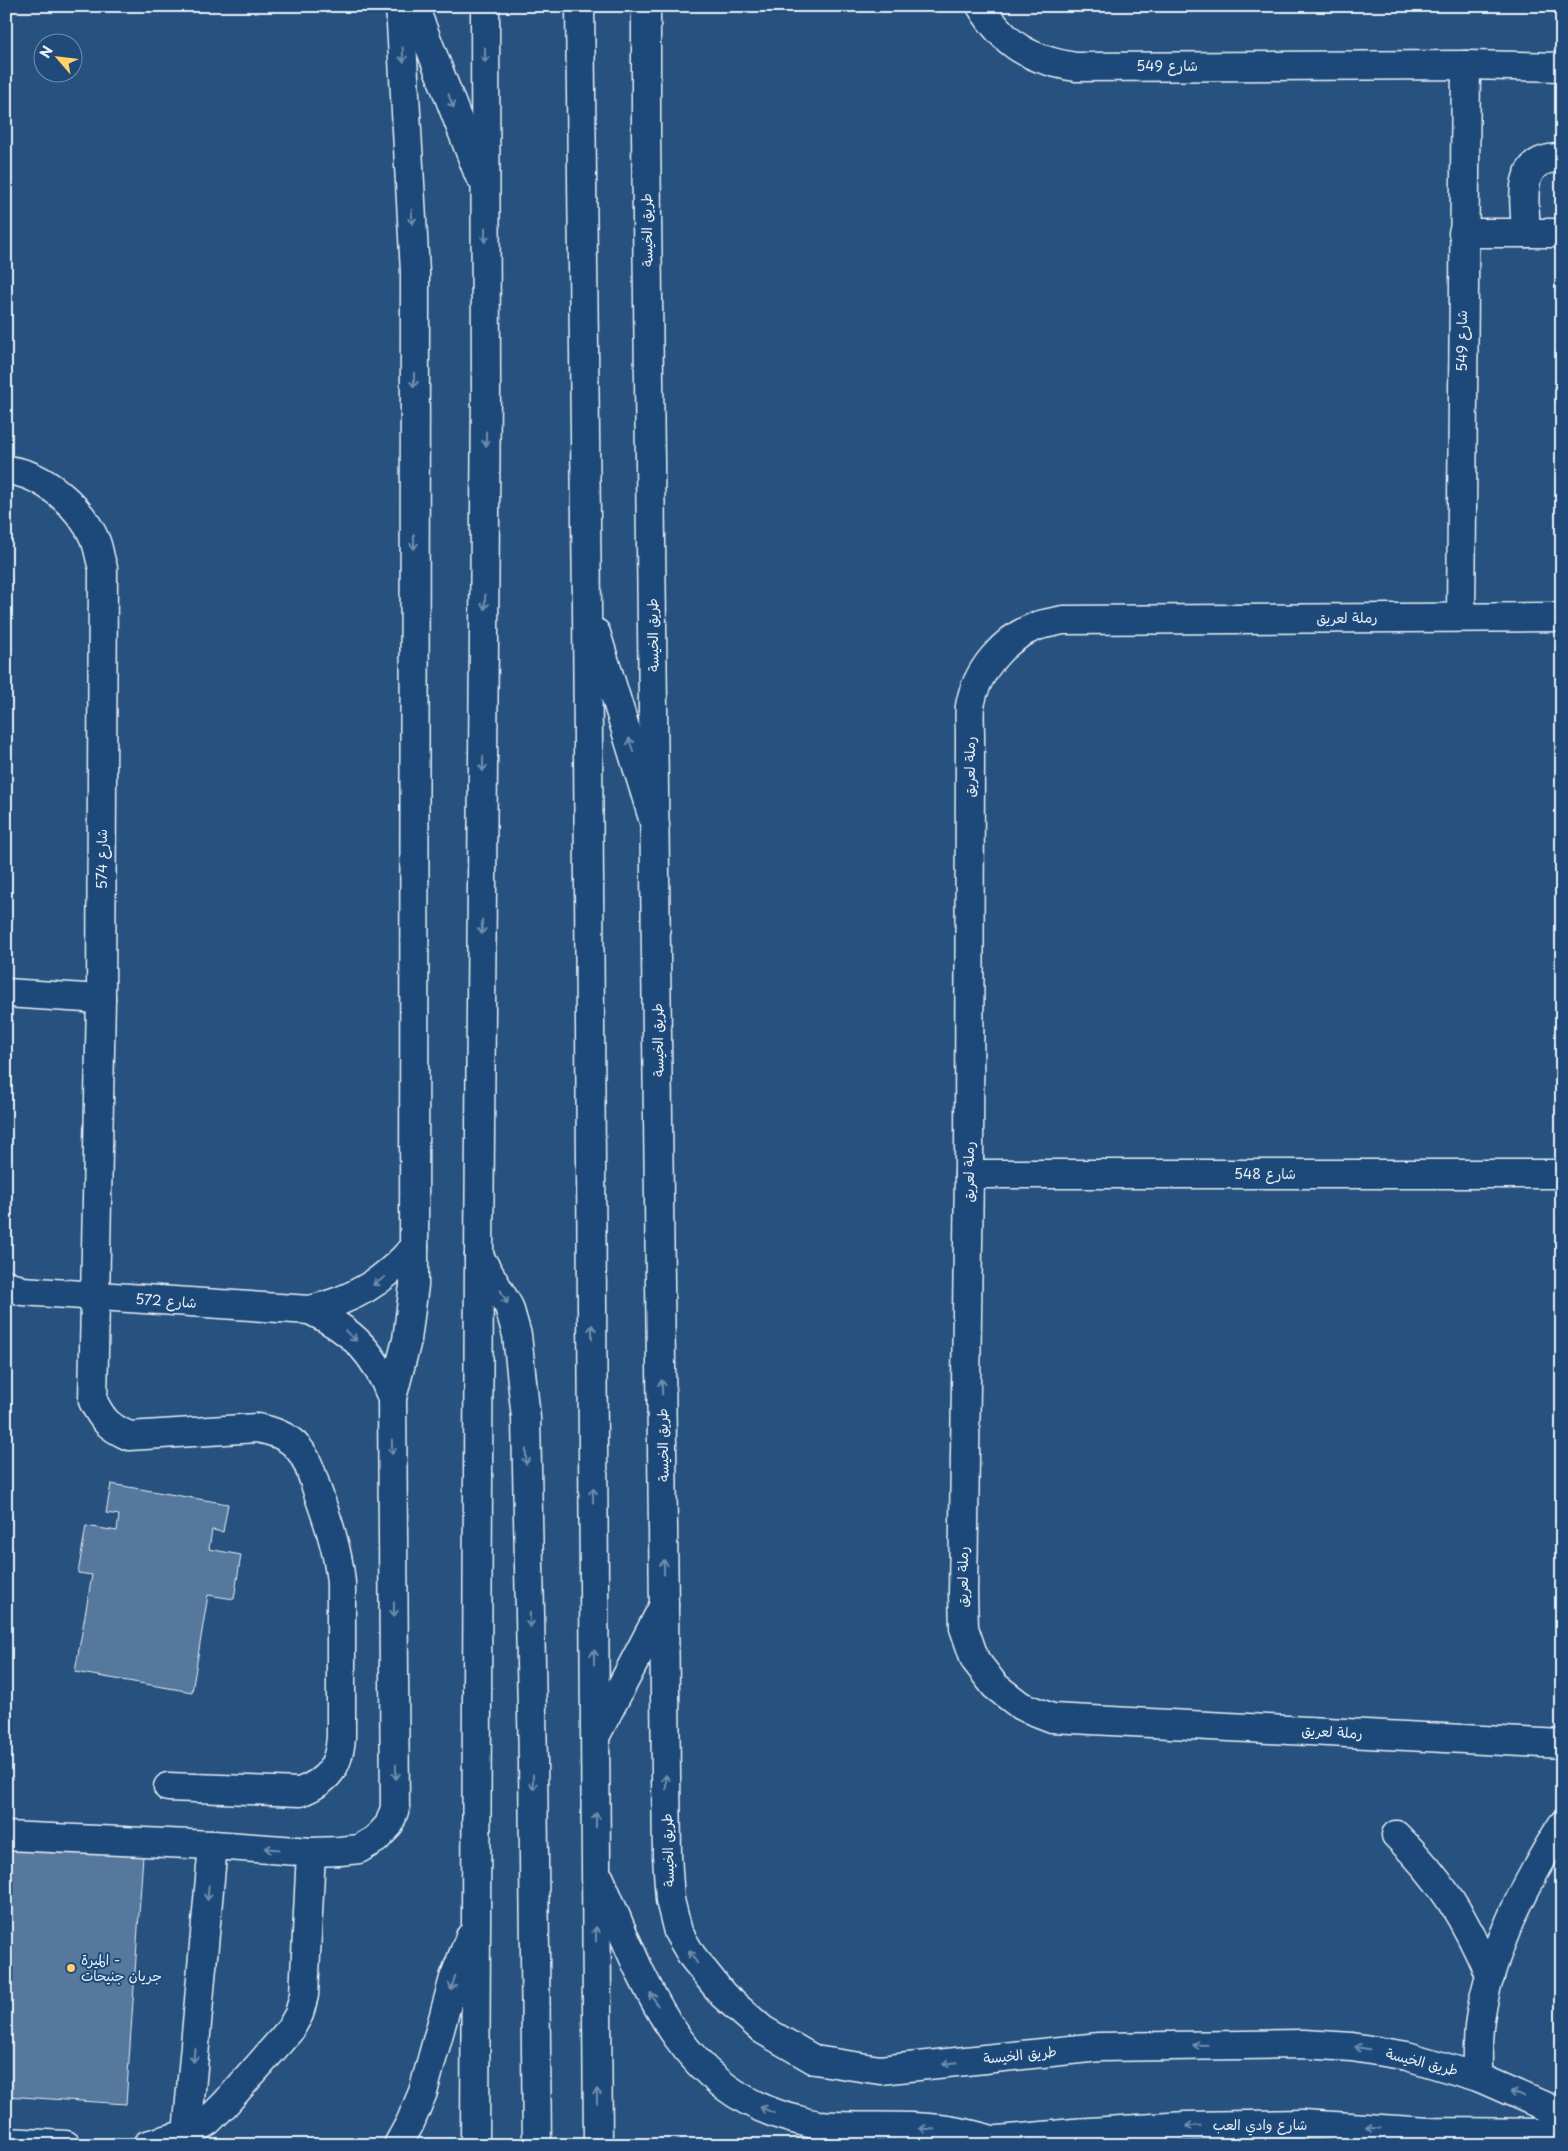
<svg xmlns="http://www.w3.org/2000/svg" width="1568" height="2151" font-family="'Playpen Sans','Playpen Sans Arabic',sans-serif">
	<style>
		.building { fill: #57789d; stroke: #e8f1f8 }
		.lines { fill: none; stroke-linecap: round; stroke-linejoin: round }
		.minor-casing { stroke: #e8f1f8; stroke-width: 31 }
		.major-casing { stroke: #e8f1f8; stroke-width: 31 }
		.minor { stroke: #1f4a7a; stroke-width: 28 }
		.major { stroke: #1f4a7a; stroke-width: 28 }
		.oneway { stroke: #6f8dac }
		.poi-dot { fill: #ffd166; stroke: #1f4a7a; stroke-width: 2 }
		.labels { text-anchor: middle; stroke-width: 4; stroke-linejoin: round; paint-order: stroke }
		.street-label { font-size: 14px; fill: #e8f1f8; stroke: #1f4a7a }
		.poi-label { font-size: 14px; fill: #e8f1f8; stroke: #1f4a7a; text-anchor: start }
	</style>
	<rect width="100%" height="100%" fill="#27517f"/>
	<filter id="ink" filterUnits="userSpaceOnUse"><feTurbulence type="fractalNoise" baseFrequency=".02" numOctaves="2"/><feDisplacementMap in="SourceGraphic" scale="10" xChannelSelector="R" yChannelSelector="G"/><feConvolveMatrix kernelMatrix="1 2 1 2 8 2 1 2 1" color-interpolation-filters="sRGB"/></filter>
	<g filter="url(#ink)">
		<g class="building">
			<path d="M111,1484l117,20 -5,28 -11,-2 -3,19 32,6 -7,44 -26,-4 -16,97 -117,-20 17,-97 -14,-2 8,-47 31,5 2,-16 -13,-2z"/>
			<path d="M6,1832l138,9 -18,263 -120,-8z"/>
		</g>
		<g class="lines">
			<g class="minor-casing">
				<g id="minor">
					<path d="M646,6v128l21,1722 3,44 8,32 14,24 31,39 40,35 52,30 65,10 219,-23 205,-3 48,3 55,9 71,21 84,37"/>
					<path d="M981,6c24,40 50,54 95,61l390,-2 96,2"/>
					<path d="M1463,233h99"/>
					<path d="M1526,233c-1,-33 -12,-76 36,-75"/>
					<path d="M6,470c38,3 76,38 90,72 3,8 4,18 7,26l-2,431 -8,402c10,20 16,26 36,35l128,-8c15,3 30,7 41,20 10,11 14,27 19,42 11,31 21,60 24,93v154c-2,30 -13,44 -41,55l-132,-5"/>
					<path d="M1461,617l5,-552"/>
					<path d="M1562,617l-499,3c-8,2 -18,3 -26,6 -33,12 -61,45 -67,80 -1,9 0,20 0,30l-1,438 -6,420 1,34 11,32 20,26 26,20 31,12 510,26"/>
					<path d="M6,993l95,6"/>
					<path d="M969,1174h593"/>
					<path d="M6,1284l16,7 288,19c43,-10 75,-29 104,-63"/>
					<path d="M310,1310c43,21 65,43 82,88"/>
					<path d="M1396,1835c45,44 70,84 94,142"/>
					<path d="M6,1836l207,9 98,7 29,-1 19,-2 17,-10 13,-14 6,-17 -3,-410 15,-58 7,-55 1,-1013 -15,-266"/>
					<path d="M1478,2077c0,-19 -1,-39 2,-58 11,-69 45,-135 82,-194"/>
					<path d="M187,2134l26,-289"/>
					<path d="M6,2142l60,3"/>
					<path d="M967,2143l107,-10 112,-7 116,-2 127,8 133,1"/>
					<path d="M147,2145l40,-11 21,-13 17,-17 65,-74 9,-16 5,-19 7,-143"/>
				</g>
			</g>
			<g class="major-casing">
				<g id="major">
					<path d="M414,6l65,169"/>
					<path d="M580,6l7,599 11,1540"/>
					<path d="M596,633l59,192"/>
					<path d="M479,1256l30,51 8,28 9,83 7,344 4,383"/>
					<path d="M597,1733l67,-128"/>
					<path d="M600,1879c42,97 76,208 190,239 9,2 20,6 29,7 47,4 94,-2 140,7 11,2 22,5 33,8"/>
					<path d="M398,2145l12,-22 13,-31 31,-114 16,-41"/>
					<path d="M475,2145l4,-889 7,-866 -1,-384"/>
					<path d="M1400,2145l29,-13"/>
				</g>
			</g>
			<use href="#minor" class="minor"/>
			<use href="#major" class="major"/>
		</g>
		<defs><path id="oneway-shaft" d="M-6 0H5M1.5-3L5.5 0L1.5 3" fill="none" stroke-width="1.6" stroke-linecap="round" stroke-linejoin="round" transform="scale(1.25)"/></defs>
		<g class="oneway">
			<use href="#oneway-shaft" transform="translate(403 55) rotate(87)"/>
			<use href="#oneway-shaft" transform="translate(485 55) rotate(90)"/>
			<use href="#oneway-shaft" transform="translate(451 101) rotate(69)"/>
			<use href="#oneway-shaft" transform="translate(412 217) rotate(87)"/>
			<use href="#oneway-shaft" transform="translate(485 235) rotate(90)"/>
			<use href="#oneway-shaft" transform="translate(414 380) rotate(90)"/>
			<use href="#oneway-shaft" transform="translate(486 439) rotate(91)"/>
			<use href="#oneway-shaft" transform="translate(414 542) rotate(90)"/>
			<use href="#oneway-shaft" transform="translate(485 602) rotate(91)"/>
			<use href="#oneway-shaft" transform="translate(631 745) rotate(-107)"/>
			<use href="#oneway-shaft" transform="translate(483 764) rotate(91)"/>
			<use href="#oneway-shaft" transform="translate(482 927) rotate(91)"/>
			<use href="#oneway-shaft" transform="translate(379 1281) rotate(145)"/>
			<use href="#oneway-shaft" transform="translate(504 1297) rotate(63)"/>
			<use href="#oneway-shaft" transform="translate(592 1332) rotate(-90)"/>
			<use href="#oneway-shaft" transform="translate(351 1336) rotate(41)"/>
			<use href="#oneway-shaft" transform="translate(662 1387) rotate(-91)"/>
			<use href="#oneway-shaft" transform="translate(392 1447) rotate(89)"/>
			<use href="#oneway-shaft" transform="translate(526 1457) rotate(89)"/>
			<use href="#oneway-shaft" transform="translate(593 1495) rotate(-90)"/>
			<use href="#oneway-shaft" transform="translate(664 1567) rotate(-91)"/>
			<use href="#oneway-shaft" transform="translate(394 1609) rotate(89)"/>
			<use href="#oneway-shaft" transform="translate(530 1620) rotate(89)"/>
			<use href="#oneway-shaft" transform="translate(594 1657) rotate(-90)"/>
			<use href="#oneway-shaft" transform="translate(396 1772) rotate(89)"/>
			<use href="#oneway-shaft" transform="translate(533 1782) rotate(89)"/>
			<use href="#oneway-shaft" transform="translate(666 1782) rotate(-91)"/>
			<use href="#oneway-shaft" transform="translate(596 1820) rotate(-90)"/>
			<use href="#oneway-shaft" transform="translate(272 1849) rotate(-176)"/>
			<use href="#oneway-shaft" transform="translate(208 1893) rotate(95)"/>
			<use href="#oneway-shaft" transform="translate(596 1934) rotate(-90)"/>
			<use href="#oneway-shaft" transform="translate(693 1957) rotate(-124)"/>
			<use href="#oneway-shaft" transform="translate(453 1983) rotate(107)"/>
			<use href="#oneway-shaft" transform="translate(654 1999) rotate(-119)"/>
			<use href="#oneway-shaft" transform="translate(1200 2045) rotate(179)"/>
			<use href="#oneway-shaft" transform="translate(1362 2048) rotate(-170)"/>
			<use href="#oneway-shaft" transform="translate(194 2055) rotate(95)"/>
			<use href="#oneway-shaft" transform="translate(950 2063) rotate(174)"/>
			<use href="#oneway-shaft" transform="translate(1517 2094) rotate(-156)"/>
			<use href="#oneway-shaft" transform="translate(597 2096) rotate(-90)"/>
			<use href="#oneway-shaft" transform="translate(767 2110) rotate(-156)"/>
			<use href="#oneway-shaft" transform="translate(1193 2126) rotate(179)"/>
			<use href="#oneway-shaft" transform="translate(1373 2128) rotate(-177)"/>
			<use href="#oneway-shaft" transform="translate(927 2129) rotate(-176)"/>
		</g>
	</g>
	<circle class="poi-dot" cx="71" cy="1968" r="5"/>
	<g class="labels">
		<g class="street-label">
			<text x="1167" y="71">شارع 549</text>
			<text transform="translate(647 230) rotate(-91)" y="5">طريق الخيسة</text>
			<text transform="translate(1462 341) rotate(-90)" y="5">شارع 549</text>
			<text transform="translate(1347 618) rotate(-1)" y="5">رملة لعريق</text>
			<text transform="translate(653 635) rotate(-91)" y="5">طريق الخيسة</text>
			<text transform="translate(970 767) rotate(-90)" y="5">رملة لعريق</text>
			<text transform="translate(102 859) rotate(-90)" y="5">شارع 574</text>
			<text transform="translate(658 1040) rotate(-91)" y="5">طريق الخيسة</text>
			<text transform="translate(969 1172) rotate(-90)" y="5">رملة لعريق</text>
			<text x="1265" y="1179">شارع 548</text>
			<text transform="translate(166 1301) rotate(4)" y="5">شارع 572</text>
			<text transform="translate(663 1445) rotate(-91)" y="5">طريق الخيسة</text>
			<text transform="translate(963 1577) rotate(-90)" y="5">رملة لعريق</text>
			<text transform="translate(1332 1732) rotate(3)" y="5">رملة لعريق</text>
			<text transform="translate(668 1850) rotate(-92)" y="5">طريق الخيسة</text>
			<text transform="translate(1020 2055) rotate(-6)" y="5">طريق الخيسة</text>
			<text transform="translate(1422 2062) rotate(14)" y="5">طريق الخيسة</text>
			<text x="1260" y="2130">شارع وادي العب</text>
		</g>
		<g class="poi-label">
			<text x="81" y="1965">الميرة -<tspan x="81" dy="16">جريان جنيحات</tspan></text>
		</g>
	</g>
	<rect width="1568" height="2151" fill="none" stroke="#1f4a7a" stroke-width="25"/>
	<rect x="12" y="12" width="1543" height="2126" fill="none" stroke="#e8f1f8" stroke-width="2" filter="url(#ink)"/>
	<g transform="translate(58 58) rotate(298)"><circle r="24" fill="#1f4a7a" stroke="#6f8dac"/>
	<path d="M0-4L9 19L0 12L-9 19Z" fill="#ffd166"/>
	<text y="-8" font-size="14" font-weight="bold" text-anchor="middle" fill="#e8f1f8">N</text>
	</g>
</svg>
